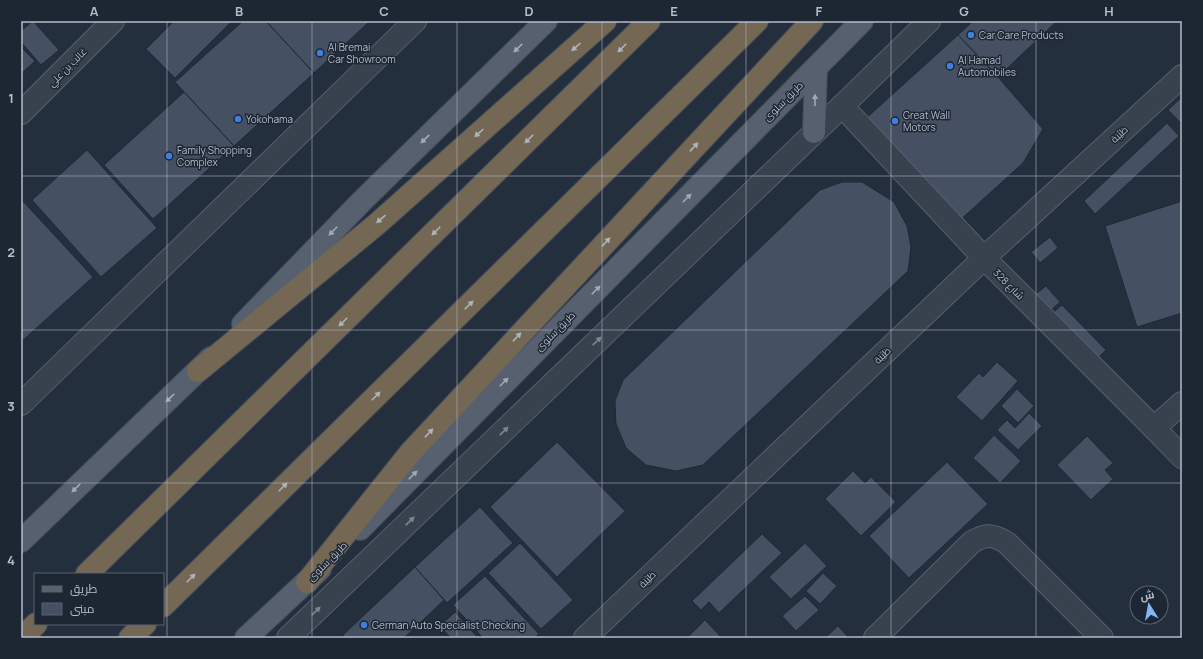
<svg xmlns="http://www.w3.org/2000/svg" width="1203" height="659" font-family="Manrope,Cairo,sans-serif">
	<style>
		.building { fill: #455162; stroke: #1f2835 }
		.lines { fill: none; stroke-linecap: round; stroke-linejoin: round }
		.minor-casing { stroke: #565f6c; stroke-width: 24 }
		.major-casing { stroke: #414a57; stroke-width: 24 }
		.highway-casing { stroke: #434c59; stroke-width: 24 }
		.minor { stroke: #38414e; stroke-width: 22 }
		.major { stroke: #56606e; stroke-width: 22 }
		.highway { stroke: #746855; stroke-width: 22 }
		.oneway { fill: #aeb4bd }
		.oneway2 { fill: #a1aab7 }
		.oneway3 { fill: #7c8592 }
		.grid { fill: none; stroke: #b4bcc9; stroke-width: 1; stroke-opacity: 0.55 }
		.shop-dot { fill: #3f7fe0; stroke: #1d2633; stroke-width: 1.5 }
		.labels { text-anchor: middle; stroke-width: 3; stroke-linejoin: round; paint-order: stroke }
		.poi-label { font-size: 10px; fill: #b4bcc9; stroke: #1d2633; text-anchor: start }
		.street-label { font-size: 10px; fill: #b4bcc9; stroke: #1d2633 }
		.neatline { fill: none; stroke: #b4bcc9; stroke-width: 1.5 }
		.grid-label { font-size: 13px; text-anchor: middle; font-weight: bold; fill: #b4bcc9 }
	</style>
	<rect width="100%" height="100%" fill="#242f3e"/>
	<g class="building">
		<path d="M33,21l26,29 -18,15 -20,-23v-11z"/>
		<path d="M174,21h58l-57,57 -29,-29z"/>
		<path d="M243,21h23l48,52 -80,73 -59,-64z"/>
		<path d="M266,21h104l-56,52z"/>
		<path d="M973,21h84l-59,56 -40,-42z"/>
		<path d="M958,35l40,42 45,52 -20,34 -66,60 -94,-102z"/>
		<path d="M21,47l14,14 -14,13z"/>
		<path d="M184,92l50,54 -81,73 -49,-54z"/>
		<path d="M1182,97v27l-14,-14z"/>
		<path d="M1167,123l12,13 -84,78 -11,-13z"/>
		<path d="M87,150l70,78 -56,49 -69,-77z"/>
		<path d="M842,182h20l32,20 13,24 4,21 -3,24 -205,194 -27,6 -30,-6 -20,-17 -10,-24 -1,-23 8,-21 197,-190z"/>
		<path d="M21,199l72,78 -72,65z"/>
		<path d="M1182,201v112l-45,14 -32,-101z"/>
		<path d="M1050,237l8,11 -18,15 -9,-11z"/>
		<path d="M1046,286l14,16 -12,11 -15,-17z"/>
		<path d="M1062,305l44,45 -11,11 -45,-46z"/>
		<path d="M997,362l21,19 -36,40 -26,-24 23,-24 4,4z"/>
		<path d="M1017,389l17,17 -16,17 -17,-17z"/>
		<path d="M1029,413l13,13 -24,24 -21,-20 10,-10 8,8z"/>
		<path d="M994,435l27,26 -21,22 -27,-25z"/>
		<path d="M1087,436l26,27 -8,7 8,9 -22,21 -34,-35z"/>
		<path d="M557,442l68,69 -68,66 -67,-70z"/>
		<path d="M947,462l41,42 -79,74 -40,-42z"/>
		<path d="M853,471l12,12 6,-6 25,25 -35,34 -36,-37z"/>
		<path d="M480,507l33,36 -66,60 -32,-36z"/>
		<path d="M762,534l20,19 -63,60 -10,-11 -8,8 -9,-9z"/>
		<path d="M520,543l53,57 -32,29 -53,-56z"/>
		<path d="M805,543l22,23 -36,33 -22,-22z"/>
		<path d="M415,567l29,33 -40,38h-58l-3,-3z"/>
		<path d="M823,573l14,13 -17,18 -14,-13z"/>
		<path d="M485,576l54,58 -5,4h-51l-30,-33z"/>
		<path d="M805,596l14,14 -23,21 -14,-15z"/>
		<path d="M455,612l23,26h-27l-11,-12z"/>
		<path d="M705,620l17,18h-35z"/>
		<path d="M838,626l11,12h-24z"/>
	</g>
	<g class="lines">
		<g class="minor-casing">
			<g id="minor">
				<path d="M842,106l142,152 170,170 28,29"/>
				<path d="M21,113l92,-92"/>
				<path d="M21,404l394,-383"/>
				<path d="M1154,428l28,-25"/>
				<path d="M288,638l554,-532 87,-85"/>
				<path d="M585,638l399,-380 198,-182"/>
				<path d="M875,638l97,-96c15,-8 20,-8 35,1l95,95"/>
			</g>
		</g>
		<g class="major-casing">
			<g id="major">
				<path d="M814,132l2,-64"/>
				<path d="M243,324l118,-122 185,-181"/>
				<path d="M360,529l502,-508"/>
				<path d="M21,541l190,-183"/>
				<path d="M246,638l74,-69"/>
			</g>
		</g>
		<g class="highway-casing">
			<g id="highway">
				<path d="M198,371l179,-147 228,-203"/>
				<path d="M87,574l562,-553"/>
				<path d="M307,582l103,-129 402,-432"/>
				<path d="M163,606l594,-585"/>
				<path d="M22,638l14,-14"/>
				<path d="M130,638l15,-14"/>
			</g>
		</g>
		<use href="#minor" class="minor"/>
		<use href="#major" class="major"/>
		<use href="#highway" class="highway"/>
	</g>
	<defs><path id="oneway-solid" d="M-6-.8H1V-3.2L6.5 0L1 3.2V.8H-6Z"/></defs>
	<g class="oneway">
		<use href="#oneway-solid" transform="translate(576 47) rotate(138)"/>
		<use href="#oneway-solid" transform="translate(622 48) rotate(135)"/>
		<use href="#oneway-solid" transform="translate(479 133) rotate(138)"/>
		<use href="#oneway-solid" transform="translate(529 139) rotate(135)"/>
		<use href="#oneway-solid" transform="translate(694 147) rotate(-47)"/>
		<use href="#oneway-solid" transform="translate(381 219) rotate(139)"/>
		<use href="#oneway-solid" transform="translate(436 231) rotate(135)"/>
		<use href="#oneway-solid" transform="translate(606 242) rotate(-47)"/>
		<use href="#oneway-solid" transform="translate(469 305) rotate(-45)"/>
		<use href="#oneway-solid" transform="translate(343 322) rotate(135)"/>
		<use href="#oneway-solid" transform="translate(517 337) rotate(-47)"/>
		<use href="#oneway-solid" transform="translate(376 396) rotate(-45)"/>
		<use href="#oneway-solid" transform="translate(429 433) rotate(-47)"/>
		<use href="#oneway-solid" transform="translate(283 487) rotate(-45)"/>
		<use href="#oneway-solid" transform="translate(191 578) rotate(-45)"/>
	</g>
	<g class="oneway2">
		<use href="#oneway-solid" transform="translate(518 48) rotate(136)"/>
		<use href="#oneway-solid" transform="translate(815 100) rotate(-89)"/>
		<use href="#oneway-solid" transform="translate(425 139) rotate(136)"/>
		<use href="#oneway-solid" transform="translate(687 198) rotate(-45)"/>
		<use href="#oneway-solid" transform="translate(333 231) rotate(134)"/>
		<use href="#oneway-solid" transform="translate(596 290) rotate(-45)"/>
		<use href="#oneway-solid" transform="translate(504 382) rotate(-45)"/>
		<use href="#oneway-solid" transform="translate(170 398) rotate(136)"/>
		<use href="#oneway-solid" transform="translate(413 475) rotate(-45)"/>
		<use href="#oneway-solid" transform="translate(76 488) rotate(136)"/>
	</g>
	<g class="oneway3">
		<use href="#oneway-solid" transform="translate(597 341) rotate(-44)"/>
		<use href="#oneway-solid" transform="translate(504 431) rotate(-44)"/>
		<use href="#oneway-solid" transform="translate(410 521) rotate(-44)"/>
		<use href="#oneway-solid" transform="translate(316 611) rotate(-44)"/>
	</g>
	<path class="grid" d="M167,21v617M312,21v617M457,21v617M602,21v617M746,21v617M891,21v617M1036,21v617M21,176h1161M21,330h1161M21,483h1161"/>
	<g class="shop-dot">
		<circle cx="971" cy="35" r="4"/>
		<circle cx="320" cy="53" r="4"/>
		<circle cx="950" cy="66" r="4"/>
		<circle cx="238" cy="119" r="4"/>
		<circle cx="895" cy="121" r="4"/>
		<circle cx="169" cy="156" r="4"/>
		<circle cx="364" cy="625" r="4"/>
	</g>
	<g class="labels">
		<g class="poi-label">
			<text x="979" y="39">Car Care Products</text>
			<text x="328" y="51">Al Bremai<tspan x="328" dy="12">Car Showroom</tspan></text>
			<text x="958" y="64">Al Hamad<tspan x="958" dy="12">Automobiles</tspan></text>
			<text x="903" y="119">Great Wall<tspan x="903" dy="12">Motors</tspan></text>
			<text x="246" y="123">Yokohama</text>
			<text x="177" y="154">Family Shopping<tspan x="177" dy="12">Complex</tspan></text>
			<text x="372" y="629">German Auto Specialist Checking</text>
		</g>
		<g class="street-label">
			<text transform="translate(67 67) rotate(-45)" y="4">غالب بن علي</text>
			<text transform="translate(783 101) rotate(-45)" y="4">طريق سلوى</text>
			<text transform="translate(1119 134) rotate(-43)" y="4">طَيْبَة</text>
			<text transform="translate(1009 284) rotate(45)" y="4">شارع 328</text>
			<text transform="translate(555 331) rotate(-45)" y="4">طريق سلوى</text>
			<text transform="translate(882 355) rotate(-44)" y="4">طَيْبَة</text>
			<text transform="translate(327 561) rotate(-45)" y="4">طريق سلوى</text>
			<text transform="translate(647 579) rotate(-44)" y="4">طَيْبَة</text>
		</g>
	</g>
	<rect width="1203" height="659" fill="none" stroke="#1d2633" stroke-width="44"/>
	<rect x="34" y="573" width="130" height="52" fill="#1d2633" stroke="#59626f"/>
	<rect x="42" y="586" width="20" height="6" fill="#56606e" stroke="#59626f"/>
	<text x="70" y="593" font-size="12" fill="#b4bcc9">طريق</text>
	<rect x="42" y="603" width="20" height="12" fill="#455162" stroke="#59626f"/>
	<text x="70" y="613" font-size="12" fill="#b4bcc9">مبنى</text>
	<g transform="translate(1149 605) rotate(349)"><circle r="19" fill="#1d2633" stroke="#59626f"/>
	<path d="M0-3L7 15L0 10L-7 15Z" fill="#8ab4f8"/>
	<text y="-6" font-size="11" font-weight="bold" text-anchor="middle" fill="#b4bcc9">ش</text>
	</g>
	<rect x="22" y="22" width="1159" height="615" class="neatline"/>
	<g class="grid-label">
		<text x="94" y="16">A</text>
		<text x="239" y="16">B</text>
		<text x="384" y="16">C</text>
		<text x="529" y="16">D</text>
		<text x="674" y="16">E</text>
		<text x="819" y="16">F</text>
		<text x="964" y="16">G</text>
		<text x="1109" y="16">H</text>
		<text x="11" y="103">1</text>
		<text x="11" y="257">2</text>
		<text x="11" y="411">3</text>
		<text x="11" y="565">4</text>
	</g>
</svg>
